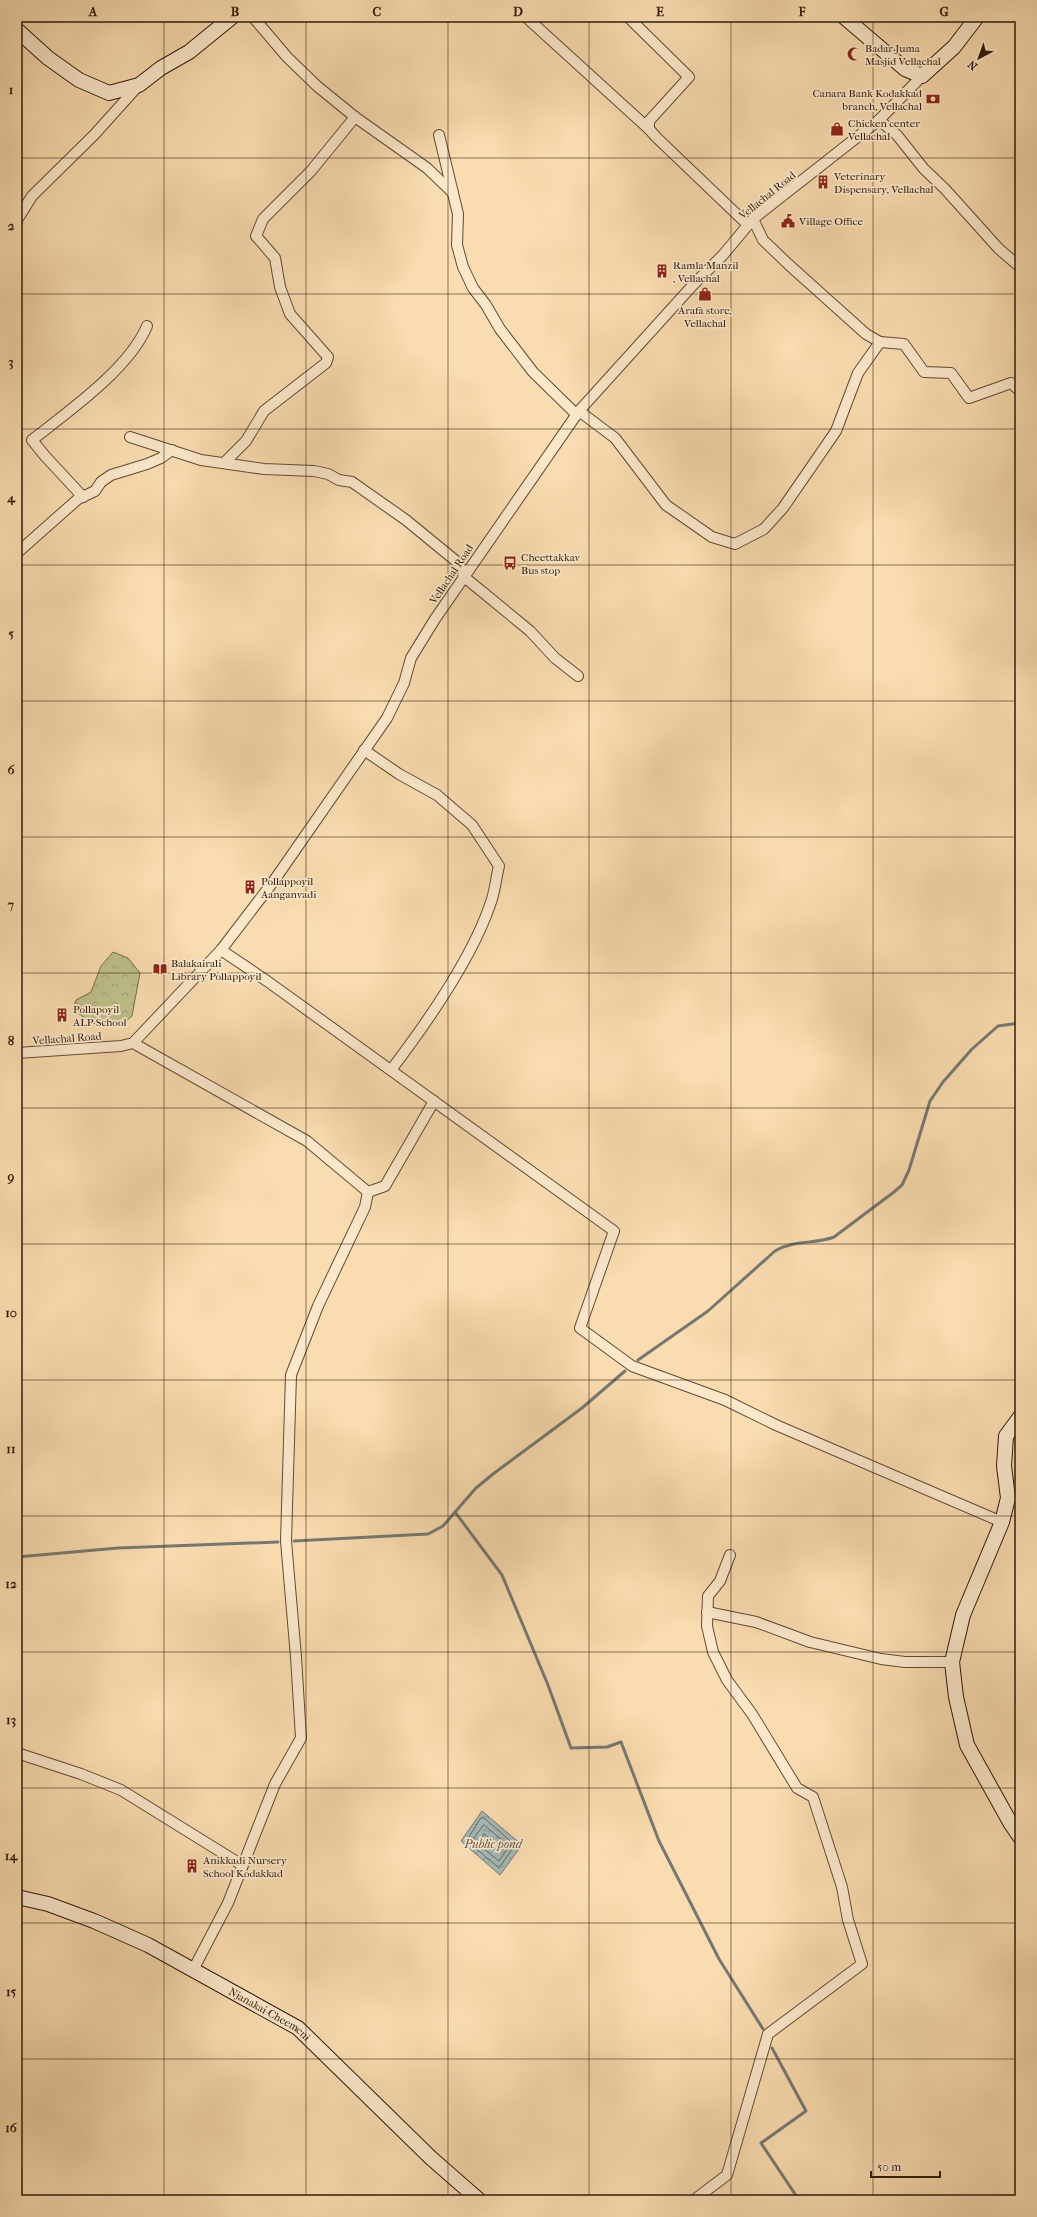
<svg xmlns="http://www.w3.org/2000/svg" width="1037" height="2217" font-family="'IM FELL French Canon',serif">
	<style>
		.forest { fill: url(#forest-crowns); stroke: #766d4b }
		.water { fill: url(#water-ripples); stroke: #757973 }
		.lines { fill: none; stroke-linecap: round; stroke-linejoin: round }
		.shore { stroke: #6a6962; stroke-width: 1 }
		.stream { stroke: #757973; stroke-width: 3 }
		.street-casing { stroke: #624a35; stroke-width: 12 }
		.secondary-casing { stroke: #2f1a0c; stroke-width: 16 }
		.street { stroke: #fbe8cb; stroke-width: 10 }
		.secondary { stroke: #fbe8cb; stroke-width: 14 }
		.grid { fill: none; stroke: #2f1a0c; stroke-width: 1; stroke-opacity: 0.55 }
		.labels { text-anchor: middle; stroke-width: 3.5; stroke-linejoin: round; paint-order: stroke }
		.poi-label { font-size: 11px; fill: #2f1a0c; stroke: #fbe8cb; text-anchor: start }
		.street-label { font-size: 11px; fill: #2f1a0c; stroke: #fbe8cb }
		.water-label { font-size: 12px; font-style: italic; fill: #585148; stroke: #fbe8cb }
		.neatline { fill: none; stroke: #2f1a0c; stroke-width: 1.5 }
		.grid-label { font-size: 13px; text-anchor: middle; font-weight: bold; fill: #2f1a0c }
	</style>
	<defs>
		<pattern id="forest-crowns" width="20" height="18" patternUnits="userSpaceOnUse"><rect width="20" height="18" fill="#bec08a"/><path d="M2 6a3 3 0 1 1 6 0M12 15a3 3 0 1 1 6 0" fill="none" stroke="#a4a476"/></pattern>
		<pattern id="water-ripples" width="26" height="14" patternUnits="userSpaceOnUse"><rect width="26" height="14" fill="#a4b8b7"/><path d="M2 4q2-2 4 0t4 0M15 11q2-2 4 0t4 0" fill="none" stroke="#869593"/></pattern>
	</defs>
	<rect width="100%" height="100%" fill="#f9dcaf"/>
	<filter id="stains"><feTurbulence type="fractalNoise" baseFrequency=".005" numOctaves="4"/><feColorMatrix values="0 0 0 0 .2 0 0 0 0 .09 0 0 0 0 .02 0 0 0 .5 -.17"/></filter>
	<radialGradient id="worn" r=".72"><stop offset=".6" stop-color="#630" stop-opacity="0"/><stop offset="1" stop-color="#630" stop-opacity=".3"/></radialGradient>
	<path class="forest" d="M113,952l15,6 12,15 -8,43 -11,10 -30,-3 -18,-14 3,-9 15,-8 10,-26z"/>
	<path class="water" d="M482,1811l40,34 -22,30 -39,-34z"/>
	<g class="lines">
		<g class="shore">
			<path d="M481,1818h3l31,27 -16,23 -32,-27z"/>
			<path d="M484,1825l25,21 -10,15 -26,-21z"/>
			<path d="M484,1834l16,13 -2,5 -16,-13z"/>
		</g>
		<g class="stream">
			<path d="M638,1360l70,-49 67,-60c20,-12 38,-6 59,-14l60,-45 8,-7 7,-15 21,-69 13,-19 29,-33 26,-23 22,-3"/>
			<path d="M455,1512l47,63 46,110 23,63 36,-1 14,-5 38,99 60,118 44,70"/>
			<path d="M294,1541l134,-7 15,-8 33,-38 17,-14 89,-66 43,-37"/>
			<path d="M17,1557l101,-9 160,-6"/>
			<path d="M772,2048l34,63 -45,32 38,57"/>
		</g>
		<g class="street-casing">
			<g id="street">
				<path d="M253,17l34,40 30,29 38,31 72,51 26,25"/>
				<path d="M526,17l123,112"/>
				<path d="M628,17l61,60 -40,44v8l7,8 92,88"/>
				<path d="M879,120l18,15 27,34 21,20 54,60 21,18"/>
				<path d="M439,135l19,79 -1,31 6,22 10,21 13,17 14,24 33,43 44,43"/>
				<path d="M17,220l15,-24 62,-61 45,-50"/>
				<path d="M880,342l24,2 20,28 27,1 18,25 42,-15 9,8"/>
				<path d="M579,411l36,27 51,67 46,32 23,7 29,-15 19,-21 53,-77 22,-58 22,-31 -14,-8 -78,-70 -25,-24 -10,-21"/>
				<path d="M130,437l71,23 63,9 50,2 14,3 11,6 13,2 54,38 50,41 9,12"/>
				<path d="M224,463l22,-22 18,-30 62,-48 2,-6 -38,-43 -10,-27 -5,-29 -19,-22 7,-17 48,-48 44,-54"/>
				<path d="M83,497l-38,-41 -13,-16c37,-29 97,-71 115,-114"/>
				<path d="M17,553l61,-54 17,-8 6,-9 10,-7 36,-11 14,-6 11,-8"/>
				<path d="M463,576l67,55 25,27 23,18"/>
				<path d="M364,750l35,24 38,21 35,30 27,41c-3,12 -4,25 -8,36 -18,55 -65,122 -100,168"/>
				<path d="M221,950l46,31 347,250 -34,97 52,38 93,34 51,25 226,97"/>
				<path d="M133,1043l174,98 61,51 -3,15 -47,99 -27,69 -5,166 10,116 5,81 -26,46 -47,119 -35,67"/>
				<path d="M17,1053l104,-7 12,-3 88,-93 52,-68 114,-164 17,-35 7,-25 24,-39 144,-208 114,-126 30,-30 30,-36 126,-99 43,-44"/>
				<path d="M368,1192l17,-6 49,-85"/>
				<path d="M707,1612l49,10 54,20 71,17 24,3h47"/>
				<path d="M17,1753l64,21 40,16 121,75"/>
				<path d="M694,2200l33,-25 41,-141 94,-70 -14,-44 -6,-33 -29,-90 -16,-9 -45,-74 -25,-34 -14,-28 -6,-26 1,-30 12,-15 10,-26"/>
			</g>
		</g>
		<g class="secondary-casing">
			<g id="secondary">
				<path d="M844,17l61,52 17,7 32,-29 23,-30"/>
				<path d="M17,30l31,28 31,22 30,13 30,-8 22,-17 28,-16 43,-35"/>
				<path d="M1020,1417l-14,19 -2,30 4,32 -6,24 -39,93 -11,47 4,35 11,48 44,79 9,13"/>
				<path id="s1" d="M17,1897l31,7 46,17 54,24 150,83 133,130 48,42"/>
			</g>
		</g>
		<use href="#street" class="street"/>
		<use href="#secondary" class="secondary"/>
	</g>
	<path class="grid" d="M164,17v2183M306,17v2183M448,17v2183M589,17v2183M731,17v2183M873,17v2183M17,158h1003M17,294h1003M17,429h1003M17,565h1003M17,701h1003M17,837h1003M17,973h1003M17,1108h1003M17,1244h1003M17,1380h1003M17,1516h1003M17,1652h1003M17,1788h1003M17,1923h1003M17,2059h1003"/>
	<defs>
		<g id="mosque-bare" transform="scale(1.08)"><path d="M3.5-4.9A6 6 0 1 0 3.5 4.9A5 5 0 1 1 3.5-4.9Z" fill="#8f2418" stroke="#fbe8cb" stroke-width="2.5" paint-order="stroke"/></g>
		<g id="bank-bare" transform="scale(1.08)"><path d="M-6-4H6V4H-6ZM0-2.3a2.3 2.3 0 1 0 0 4.6a2.3 2.3 0 1 0 0-4.6Z" fill="#8f2418" stroke="#fbe8cb" stroke-width="2.5" paint-order="stroke"/></g>
		<g id="shop-bare" transform="scale(1.08)"><path d="M-5-2.5h2.3a2.7 3.5 0 0 1 5.4 0H5L5.5 6h-11ZM-1.5-2.5h3a1.5 2.3 0 0 0-3 0Z" fill="#8f2418" stroke="#fbe8cb" stroke-width="2.5" paint-order="stroke"/></g>
		<g id="building-bare" transform="scale(1.08)"><path d="M-4-6H4V6H1V3H-1V6H-4ZM-2.5-4.3h1.7v1.8h-1.7ZM.8-4.3h1.7v1.8H.8ZM-2.5-1h1.7V.8h-1.7ZM.8-1h1.7V.8H.8Z" fill="#8f2418" stroke="#fbe8cb" stroke-width="2.5" paint-order="stroke"/></g>
		<g id="civic-bare" transform="scale(1.08)"><path d="M-.6-6.5H3V-4.5H.6V-3L4-1V1h2V6H-6V1h2V-1L-.6-3ZM-1.2 2.5V6h2.4V2.5Z" fill="#8f2418" stroke="#fbe8cb" stroke-width="2.5" paint-order="stroke"/></g>
		<g id="bus-bare" transform="scale(1.08)"><path d="M-5-6H5V4H4V6H2V4H-2V6H-4V4H-5ZM-3.5-4V0h7V-4ZM-3.5 1.2v1.5H-2V1.2ZM2 1.2v1.5H3.5V1.2Z" fill="#8f2418" stroke="#fbe8cb" stroke-width="2.5" paint-order="stroke"/></g>
		<g id="library-bare" transform="scale(1.08)"><path d="M-6-4Q-3-5.5-.7-3.5V5Q-3 3-6 4ZM6-4Q3-5.5 .7-3.5V5Q3 3 6 4Z" fill="#8f2418" stroke="#fbe8cb" stroke-width="2.5" paint-order="stroke"/></g>
	</defs>
	<g fill-rule="evenodd">
		<use href="#mosque-bare" x="854" y="54"/>
		<use href="#bank-bare" x="933" y="99"/>
		<use href="#shop-bare" x="837" y="129"/>
		<use href="#building-bare" x="823" y="182"/>
		<use href="#civic-bare" x="788" y="221"/>
		<use href="#building-bare" x="662" y="271"/>
		<use href="#shop-bare" x="705" y="294"/>
		<use href="#bus-bare" x="510" y="563"/>
		<use href="#building-bare" x="250" y="887"/>
		<use href="#library-bare" x="160" y="969"/>
		<use href="#building-bare" x="62" y="1015"/>
		<use href="#building-bare" x="192" y="1866"/>
	</g>
	<g class="labels">
		<g class="poi-label">
			<text x="865" y="52">Badar Juma<tspan x="865" dy="13">Masjid Vellachal</tspan></text>
			<text x="922" y="97" text-anchor="end">Canara Bank Kodakkad<tspan x="922" dy="13">branch, Vellachal</tspan></text>
			<text x="848" y="127">Chicken center<tspan x="848" dy="13">Vellachal</tspan></text>
			<text x="834" y="180">Veterinary<tspan x="834" dy="13">Dispensary, Vellachal</tspan></text>
			<text x="799" y="225">Village Office</text>
			<text x="673" y="269">Ramla Manzil<tspan x="673" dy="13">, Vellachal</tspan></text>
			<text x="705" y="314" text-anchor="middle">Arafa store,<tspan x="705" dy="13">Vellachal</tspan></text>
			<text x="521" y="561">Cheettakkav<tspan x="521" dy="13">Bus stop</tspan></text>
			<text x="261" y="885">Pollappoyil<tspan x="261" dy="13">Aanganvadi</tspan></text>
			<text x="171" y="967">Balakairali<tspan x="171" dy="13">Library Pollappoyil</tspan></text>
			<text x="73" y="1013">Pollapoyil<tspan x="73" dy="13">ALP School</tspan></text>
			<text x="203" y="1864">Anikkadi Nursery<tspan x="203" dy="13">School Kodakkad</tspan></text>
		</g>
		<g class="street-label">
			<text transform="translate(767 195) rotate(-39)" y="4">Vellachal Road</text>
			<text transform="translate(451 574) rotate(-56)" y="4">Vellachal Road</text>
			<text transform="translate(67 1038) rotate(-4)" y="4">Vellachal Road</text>
			<text dy="4" stroke="none"><textPath href="#s1" startOffset="280">Njanakai-Cheemeni</textPath></text>
		</g>
		<g class="water-label">
			<text x="493" y="1848">Public pond</text>
		</g>
	</g>
	<rect width="1037" height="2217" fill="none" stroke="#f9dcaf" stroke-width="44"/>
	<g transform="translate(979 58) rotate(221)" stroke="#fbe8cb" stroke-width="3" paint-order="stroke">
	<path d="M0-3L7 15L0 10L-7 15Z" fill="#2f1a0c"/>
	<text y="-6" font-size="11" font-weight="bold" text-anchor="middle" fill="#2f1a0c">N</text>
	</g>
	<path d="M871 2171v6h69v-6" fill="none" stroke="#2f1a0c" stroke-width="2"/>
	<text x="877" y="2171" font-size="12" fill="#2f1a0c" stroke="#fbe8cb" stroke-width="3" paint-order="stroke">50 m</text>
	<rect x="22" y="22" width="993" height="2173" class="neatline"/>
	<g class="grid-label">
		<text x="93" y="16">A</text>
		<text x="235" y="16">B</text>
		<text x="377" y="16">C</text>
		<text x="518" y="16">D</text>
		<text x="660" y="16">E</text>
		<text x="802" y="16">F</text>
		<text x="944" y="16">G</text>
		<text x="11" y="94">1</text>
		<text x="11" y="230">2</text>
		<text x="11" y="366">3</text>
		<text x="11" y="502">4</text>
		<text x="11" y="638">5</text>
		<text x="11" y="774">6</text>
		<text x="11" y="909">7</text>
		<text x="11" y="1045">8</text>
		<text x="11" y="1181">9</text>
		<text x="11" y="1317">10</text>
		<text x="11" y="1453">11</text>
		<text x="11" y="1588">12</text>
		<text x="11" y="1724">13</text>
		<text x="11" y="1860">14</text>
		<text x="11" y="1996">15</text>
		<text x="11" y="2132">16</text>
	</g>
	<rect width="100%" height="100%" filter="url(#stains)"/>
	<rect width="100%" height="100%" fill="url(#worn)"/>
</svg>
